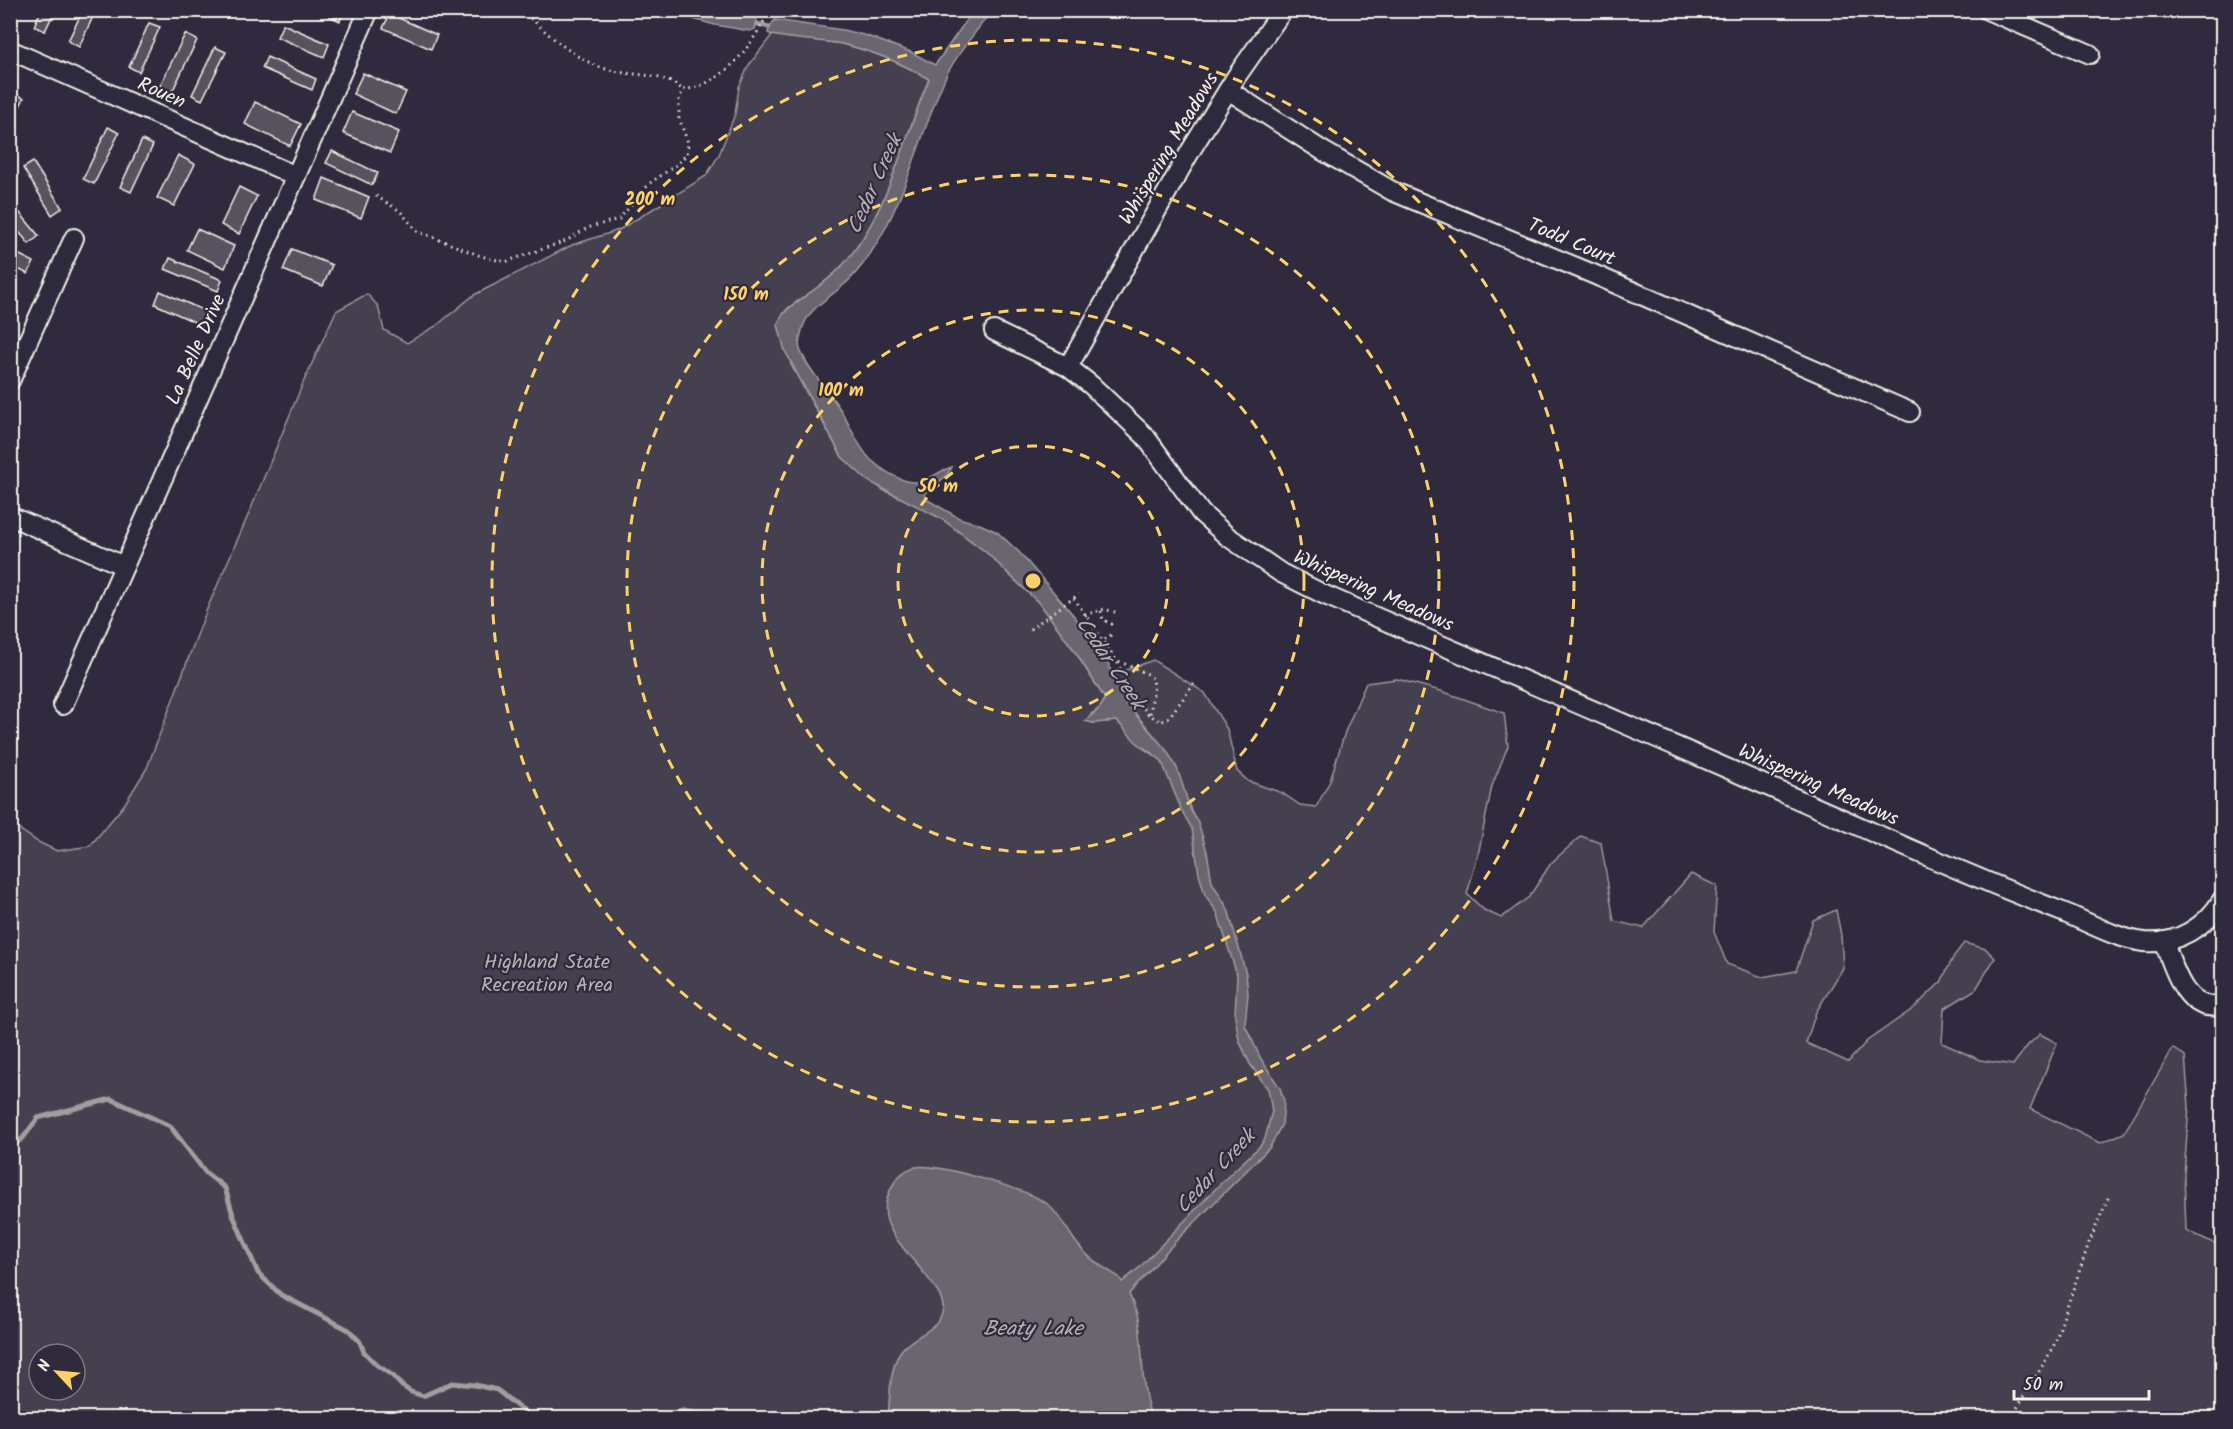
<svg xmlns="http://www.w3.org/2000/svg" width="2233" height="1429" font-family="Kalam,sans-serif">
	<style>
		.green { fill: #454050; stroke: #9c989c; stroke-width: 1.5; fill-rule: evenodd }
		.water { fill: #6a6670; stroke: #a19ea0; stroke-width: 1.5 }
		.lines { fill: none; stroke-linecap: round; stroke-linejoin: round }
		.stream { stroke: #a19ea0; stroke-width: 5 }
		.building { fill: #56525f; stroke: #f4f1e8; stroke-width: 1.5 }
		.minor-casing { stroke: #f4f1e8; stroke-width: 22 }
		.path { stroke: #f4f1e8; stroke-width: 3; stroke-dasharray: 1.5 4.5; stroke-linecap: butt }
		.minor { stroke: #2f2a3d; stroke-width: 18 }
		.ring { fill: none; stroke: #ffd166; stroke-width: 3; stroke-dasharray: 10 8 }
		.labels { text-anchor: middle; stroke-width: 4.5; stroke-linejoin: round; paint-order: stroke }
		.street-label { font-size: 20px; fill: #f4f1e8; stroke: #2f2a3d }
		.park-label { font-size: 20px; fill: #b7b3b3; stroke: #2f2a3d }
		.water-label { font-size: 21px; font-style: italic; fill: #b6b2b2; stroke: #2f2a3d }
		.centre { fill: #ffd166; stroke: #2f2a3d; stroke-width: 3 }
		.ring-label { font-size: 18px; text-anchor: middle; font-weight: bold; fill: #ffd166; stroke: #2f2a3d; stroke-width: 4.5; stroke-linejoin: round; paint-order: stroke }
	</style>
	<rect width="100%" height="100%" fill="#2f2a3d"/>
	<filter id="ink" filterUnits="userSpaceOnUse"><feTurbulence type="fractalNoise" baseFrequency=".0167" numOctaves="2"/><feDisplacementMap in="SourceGraphic" scale="12" xChannelSelector="R" yChannelSelector="G"/><feConvolveMatrix kernelMatrix="1 2 1 2 8 2 1 2 1" color-interpolation-filters="sRGB"/></filter>
	<g filter="url(#ink)">
		<path class="green" d="M772,35c23,4 47,5 70,9 31,7 59,19 87,35 -27,62 -40,135 -87,187 -14,17 -37,29 -54,42l-7,9 10,48 51,92 41,33 30,13 29,16 45,34 54,52 33,45 30,47c0,9 -6,13 -13,17l2,9 24,-2 27,28 33,21 -20,-31 -31,-36 -13,-28 40,-15 52,33 22,36 10,42 11,10 34,12 18,12 16,2 14,-26 15,-49 21,-49 31,-4 44,12 63,22 4,33 -16,40 -14,69 -11,39 17,16 17,8 28,-21 22,-34 30,-27 20,7 13,78 29,7 48,-54 26,12 -3,46 13,32 35,13 34,-6 17,-51 23,-10 5,25 2,33 -27,44 -10,31 42,19 19,-21 47,-33 27,-26 13,-26 10,-13 22,6 9,9 -19,31 -32,20 -2,34 38,17 33,5 15,-20 12,-11 17,9 -27,66 70,34 24,-10 49,-85 12,8 4,50 -5,69 2,55 36,17v171h-2211l-1,-595 28,19 19,9 33,-5 34,-41 23,-37 60,-159 43,-98 53,-128 33,-72 31,-17 11,12 6,24 23,13 29,-17 38,-31 98,-50 47,-15 87,-54 13,-21 16,-41 4,-27 10,-22zM39,1354h36v36h-36z"/>
		<g class="water">
			<path d="M664,11h54l37,6 2,4 -2,8 -5,2 -35,-6z"/>
			<path d="M973,11h18c-15,22 -35,43 -46,67 -26,58 -39,123 -75,176 -8,12 -18,25 -30,34 -13,11 -32,22 -37,39 -2,6 -5,16 -3,22 5,17 30,44 40,60 11,17 17,37 31,51 9,8 23,17 35,21 20,5 28,-9 46,-14l-5,8 -22,19 1,5 33,19 23,7 15,7 22,20 56,65 32,44 19,42 41,48 10,17 14,43 7,11 9,30 5,30 16,27 18,65 2,19 -3,32 16,34 19,29 4,13 -2,23 -12,23 -95,95 -46,52c4,10 9,20 10,31 5,31 1,64 13,93h-264c2,-21 1,-47 12,-66 12,-18 41,-20 43,-44 1,-22 -48,-60 -56,-87 -6,-19 7,-50 29,-54 22,-4 112,23 130,36 15,12 22,30 33,43 11,14 25,22 40,31l3,5 17,-14 85,-88 36,-34 5,-7 7,-28 -4,-22 -18,-25 -11,-24 -4,-24 2,-41 -20,-63 -12,-17 -6,-21 -7,-45 -10,-18 -21,-51 -25,-18 -19,-21 -24,2 -8,-2c7,-8 19,-12 19,-24l-30,-47 -33,-45 -54,-52 -45,-34 -74,-38 -26,-24 -57,-106 -7,-26 3,-8 7,-8c17,-14 39,-26 54,-43 46,-52 61,-125 87,-187 -27,-16 -57,-28 -87,-35 -23,-4 -47,-4 -70,-9l-4,-2 1,-6 6,-7 68,10 24,6 44,16 24,13z"/>
		</g>
		<g class="lines">
			<g class="stream">
				<path d="M757,24l12,3"/>
				<path d="M10,1148l13,-10 15,-20 73,-19 59,27 36,47 19,15 8,27 25,58 23,22 68,35 11,12 4,10 13,13 16,11 9,10 9,6 12,4 29,-13 23,2 22,5 35,28"/>
				<path d="M658,1418l12,-1 12,-6 34,5h48l4,2"/>
			</g>
		</g>
		<g class="building">
			<path d="M41,10h14l-10,21 -11,-5z"/>
			<path d="M83,10h13l-17,37 -11,-6z"/>
			<path d="M316,10h27l1,1 -4,10z"/>
			<path d="M390,14l47,21 -6,14 -48,-21z"/>
			<path d="M149,23l11,4 -21,45 -10,-5z"/>
			<path d="M283,24l46,20 -5,13 -47,-20z"/>
			<path d="M185,34l12,6 -26,54 -12,-6z"/>
			<path d="M215,47l11,5 -24,48 -10,-5z"/>
			<path d="M267,57l49,22 -4,11 -50,-22z"/>
			<path d="M363,73l43,19 -10,22 -43,-20z"/>
			<path d="M10,91l14,7 -6,12 -8,-4z"/>
			<path d="M255,102l46,22 -11,22 -45,-22z"/>
			<path d="M352,112l47,20 -9,21 -47,-20z"/>
			<path d="M108,127l11,6 -25,51 -11,-5z"/>
			<path d="M142,140l11,5 -22,47 -11,-5z"/>
			<path d="M332,151l46,22 -6,12 -46,-22z"/>
			<path d="M178,155l17,9 -21,42 -17,-8z"/>
			<path d="M33,162l29,46 -10,7 -29,-47z"/>
			<path d="M324,178l45,19 -8,21 -45,-18z"/>
			<path d="M239,187l18,9 -18,38 -18,-9z"/>
			<path d="M10,201l29,35 -10,8 -19,-23z"/>
			<path d="M197,229l37,17 -9,22 -38,-18z"/>
			<path d="M292,249l40,16 -9,21 -40,-16z"/>
			<path d="M10,250l24,12 -6,12 -18,-9z"/>
			<path d="M170,258l52,22 -4,11 -53,-22z"/>
			<path d="M160,291l47,21 -6,13 -46,-21z"/>
		</g>
		<g class="lines">
			<g class="minor-casing">
				<g id="minor">
					<path d="M1283,10l-47,67 -45,73 -123,217 23,18 54,51 56,77 26,23 54,37 44,22c183,79 367,157 549,238 63,28 127,55 191,80 27,11 50,25 79,29 32,3 62,-15 78,-42"/>
					<path d="M1987,10l103,44"/>
					<path d="M10,50l286,126"/>
					<path d="M1228,90l95,61 69,40 201,83 317,138"/>
					<path d="M994,331l74,36"/>
					<path d="M10,381l64,-143"/>
					<path d="M10,516l114,50"/>
					<path d="M63,705l306,-695"/>
					<path d="M2164,941c9,26 22,74 58,64"/>
				</g>
			</g>
			<g class="path">
				<path d="M522,10c25,23 51,49 84,59 25,8 56,2 77,21"/>
				<path d="M376,196l24,15 17,20 64,25 24,6 61,-21 21,-13 32,-9 31,-36 26,-18 11,-11 1,-11 -9,-25v-19l4,-9c43,-6 68,-44 87,-80"/>
				<path d="M1074,598l42,62 32,14 5,5 1,7 -4,29 11,7 8,-5 25,-33"/>
				<path d="M1101,611l2,9 11,5"/>
				<path d="M1085,615l19,-6 14,4"/>
				<path d="M1030,629l49,-35"/>
				<path d="M1095,646l19,-13"/>
				<path d="M1117,662l15,32 17,21"/>
				<path d="M2011,1418l42,-70 36,-105 20,-47"/>
			</g>
			<use href="#minor" class="minor"/>
		</g>
	</g>
	<g class="ring">
		<circle cx="1033" cy="581" r="135"/>
		<circle cx="1033" cy="581" r="271"/>
		<circle cx="1033" cy="581" r="406"/>
		<circle cx="1033" cy="581" r="541"/>
	</g>
	<g class="labels">
		<g class="street-label">
			<text transform="translate(162 92) rotate(24)" y="7">Rouen</text>
			<text transform="translate(1168 148) rotate(-59)" y="7">Whispering Meadows</text>
			<text transform="translate(1572 241) rotate(23)" y="7">Todd Court</text>
			<text transform="translate(195 349) rotate(-66)" y="7">La Belle Drive</text>
			<text transform="translate(1374 590) rotate(24)" y="7">Whispering Meadows</text>
			<text transform="translate(1819 784) rotate(24)" y="7">Whispering Meadows</text>
		</g>
		<g class="park-label">
			<text x="547" y="968">Highland State<tspan x="547" dy="23">Recreation Area</tspan></text>
		</g>
		<g class="water-label">
			<text transform="translate(874 184) rotate(-66)" y="7">Cedar Creek</text>
			<text transform="translate(1111 663) rotate(56)" y="7">Cedar Creek</text>
			<text transform="translate(1215 1171) rotate(-47)" y="7">Cedar Creek</text>
			<text x="1033" y="1335">Beaty Lake</text>
		</g>
	</g>
	<circle cx="1033" cy="581" r="9" class="centre"/>
	<g class="ring-label">
		<text x="650" y="205">200 m</text>
		<text x="746" y="300">150 m</text>
		<text x="841" y="396">100 m</text>
		<text x="938" y="492">50 m</text>
	</g>
	<rect width="2233" height="1429" fill="none" stroke="#2f2a3d" stroke-width="36"/>
	<rect x="18" y="18" width="2197" height="1393" fill="none" stroke="#f4f1e8" stroke-width="2" filter="url(#ink)"/>
	<g transform="translate(57 1372) rotate(296)"><circle r="28" fill="#2f2a3d" stroke="#7e7a81" stroke-width="1.5"/>
	<path d="M0-4.5L10 22L0 15L-10 22Z" fill="#ffd166"/>
	<text y="-9" font-size="16" font-weight="bold" text-anchor="middle" fill="#f4f1e8">N</text>
	</g>
	<path d="M2014 1390v9h135v-9" fill="none" stroke="#f4f1e8" stroke-width="3"/>
	<text x="2023" y="1390" font-size="18" fill="#f4f1e8" stroke="#2f2a3d" stroke-width="4.5" paint-order="stroke">50 m</text>
</svg>
